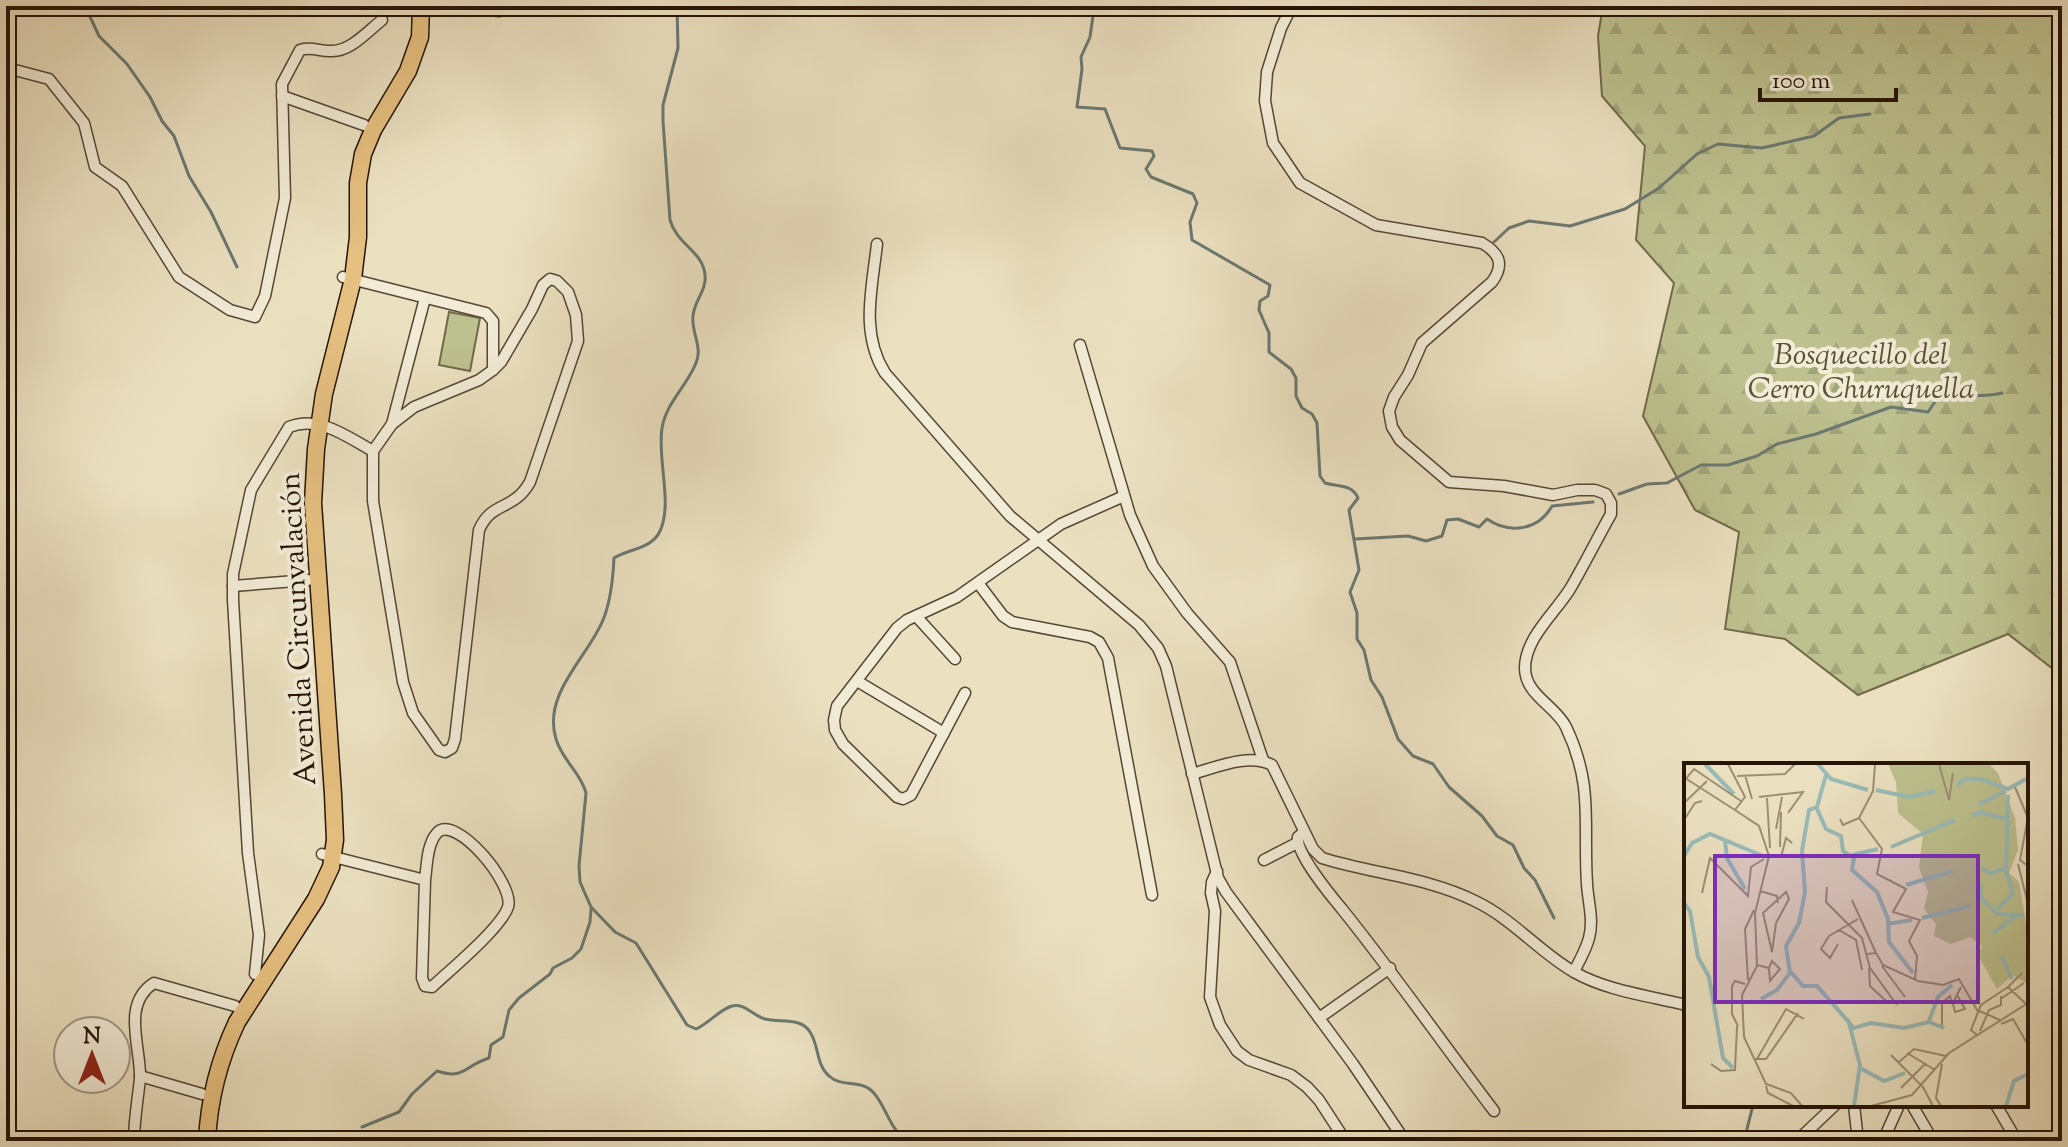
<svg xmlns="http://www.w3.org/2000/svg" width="2068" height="1147" font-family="'Sorts Mill Goudy',serif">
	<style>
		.forest { fill: url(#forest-firs); stroke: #716a4a; stroke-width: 2 }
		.garden { fill: #bdc18f; stroke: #716a4a; stroke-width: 2 }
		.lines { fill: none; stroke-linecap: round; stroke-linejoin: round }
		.stream { stroke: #6b7971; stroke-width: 3 }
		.minor-casing { stroke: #564735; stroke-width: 13 }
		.primary-casing { stroke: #251406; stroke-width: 19 }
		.minor { stroke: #f2ecd7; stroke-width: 10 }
		.primary { stroke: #e6c080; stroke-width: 16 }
		.labels { text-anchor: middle; stroke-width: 8; stroke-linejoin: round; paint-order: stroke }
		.park-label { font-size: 30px; font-style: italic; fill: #5a5136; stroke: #f2ecd7 }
		.street-label { font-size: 30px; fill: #251406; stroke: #f2ecd7 }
		.inset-river { fill: none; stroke: #99bcb9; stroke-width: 4 }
		.inset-road { fill: none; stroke: #9c8f76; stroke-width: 2 }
		.view { fill: #7b2cbf; fill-opacity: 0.15; stroke: #7b2cbf; stroke-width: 4 }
		.inset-edge { fill: none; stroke: #251406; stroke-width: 4 }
	</style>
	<defs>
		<pattern id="forest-firs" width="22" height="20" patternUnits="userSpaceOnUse" patternTransform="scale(2)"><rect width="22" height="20" fill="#bdc18f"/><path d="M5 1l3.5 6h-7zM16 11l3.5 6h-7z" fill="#a2a57a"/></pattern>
	</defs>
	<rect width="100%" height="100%" fill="#ebe1c1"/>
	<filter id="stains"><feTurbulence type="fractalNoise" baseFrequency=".0025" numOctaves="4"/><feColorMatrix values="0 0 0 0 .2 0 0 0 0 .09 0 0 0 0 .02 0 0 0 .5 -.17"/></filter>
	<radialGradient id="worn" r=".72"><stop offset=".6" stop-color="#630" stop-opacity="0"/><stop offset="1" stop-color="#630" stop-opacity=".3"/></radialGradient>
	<path class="forest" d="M1603,6h459v670l-54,-42 -150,61 -73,-56 -60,-10 14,-97 -44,-22 -52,-94 31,-133 -38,-43 9,-94 -43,-50 -4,-60z"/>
	<path class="garden" d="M449,312l31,6 -10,53 -31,-6z"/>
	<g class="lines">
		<g class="stream">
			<path d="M85,6l14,30 28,28 23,33 12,24 12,15 15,40 22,36 26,55"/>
			<path d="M677,6l1,42 -15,57v16l7,99c7,25 33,31 35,55 2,15 -11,26 -12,41 -2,16 10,31 3,47 -9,23 -30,40 -34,65 -5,31 11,75 -2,103 -8,18 -32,18 -46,27 -1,21 -3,43 -11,62 -15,37 -61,74 -47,119 6,21 25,34 30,54l-7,73 1,16 11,25 24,25 21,11 51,82 9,4c13,-6 23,-19 36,-23 13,-3 21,10 33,13 15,4 36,-2 45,13 9,13 6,33 19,44 13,12 32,3 44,16 14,15 16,38 35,49"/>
			<path d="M1089,6l4,10 -3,21 -9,20 1,12 -5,38 28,2 15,39 32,3 2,5 -8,13 5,8 42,17 4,9 -7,19 2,18 78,45 -2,11 -8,5 -1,9 10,23v19l22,17 5,9v18l6,12 10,6 5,9 3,53 5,7c14,4 27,1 33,15l-9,12 10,60 -9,22 7,21v26l7,11 7,30 11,17 16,42 15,17 20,8 16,23 33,29 15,20 16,9 11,23 11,12 19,38"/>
			<path d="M1494,242l15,-14 20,-7 41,5 55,-17 34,-21 38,-34 21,-10 44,4 52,-12 25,-18 31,-4"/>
			<path d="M1619,494l28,-10 20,-1 34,-18h27l29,-9 20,-12 39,-10 75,-27 37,5 11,-16c24,-4 42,3 63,-3"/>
			<path d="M1355,539l53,-3 18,5 16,-5 5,-16 11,-1 21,8 8,-8c22,15 51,12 65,-13l41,-4"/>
			<path d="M362,1127l37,-15 13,-18 25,-23c28,9 26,-5 52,-13l2,-13 12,-8 6,-27 10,-12 31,-24 3,-6 19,-10 9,-9 9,-27 1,-13"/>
			<path d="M1744,1141l8,-32 4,-4"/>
		</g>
		<g class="minor-casing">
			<g id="minor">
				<path d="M463,6l36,5 16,-5"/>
				<path d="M1292,6l-11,22 -14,44 -2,29 8,42 27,40 76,42 106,18c17,10 23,21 10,39l-70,61 -14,32 -14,22 -5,14 3,16 8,13 49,42 55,4 49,9 24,-5h18l11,4 5,9v11c-14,25 -27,51 -41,75 -15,24 -45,49 -45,79 0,27 31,38 41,59 28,59 17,96 21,157 1,18 7,36 2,54 -3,12 -10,23 -15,34"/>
				<path d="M6,71l5,-2 38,10 35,44 11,44 27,19 57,91 51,33 25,7 10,-21 20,-98 -3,-114 18,-34c13,-4 20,2 32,1 19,0 36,-20 50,-31"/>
				<path d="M282,96l82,29"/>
				<path d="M877,244c-5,45 -17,89 8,129l125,143 129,109 19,23 8,18 52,212 8,14 127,172 52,77"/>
				<path d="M343,277l143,36 7,8v49"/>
				<path d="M550,279l7,2 11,11 8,23 2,26 -48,141c-17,30 -38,18 -51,48l-24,209 -3,9 -7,4 -6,-2 -26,-37 -10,-31 -30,-181v-50l19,-27 22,-17 65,-27 14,-10 8,-8 31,-53 11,-24z"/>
				<path d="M1080,345l50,170 23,51 34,47 43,49 33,98"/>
				<path d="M392,424l33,-126"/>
				<path d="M978,583l25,33 9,6 78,15 9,5 9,16 44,237"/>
				<path d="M233,586l75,-6"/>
				<path d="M916,616l39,43"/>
				<path d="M857,681l87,52"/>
				<path d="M965,693l-54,102 -8,4 -6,-2 -54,-53 -8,-14 -1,-10 3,-14 60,-78 10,-8 50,-23 104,-73 63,-28"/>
				<path d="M1192,774c25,-7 57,-21 80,-9l41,84 9,9c51,16 105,19 153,43 38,18 64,51 99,71 33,19 76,24 112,33"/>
				<path d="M1304,832l-6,5c-3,15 33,59 44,72 53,66 101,135 152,202"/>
				<path d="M322,854l103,26 -3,98 3,8 7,1c18,-17 69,-59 76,-80 7,-23 -53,-94 -71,-74 -10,11 -10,32 -12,47"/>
				<path d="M1264,860l33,-17"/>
				<path d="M1217,871l-5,11 -1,11 4,18 -5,86 10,28 17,26 12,9 42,15 16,12 12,13 24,37"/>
				<path d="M255,974l4,-39 -11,-82 -15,-253v-26l18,-84 38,-63c31,-12 58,10 84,24"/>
				<path d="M1319,1018l71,-50"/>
				<path d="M140,1076l62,18"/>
				<path d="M1854,1105l4,36"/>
				<path d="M1912,1105l21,36"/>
				<path d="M1996,1105l21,36"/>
				<path d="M134,1141c0,-22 4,-42 6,-63 1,-31 -19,-74 14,-95l81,23"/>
				<path d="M1797,1141l38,-36"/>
				<path d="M1883,1141l16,-36"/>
			</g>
		</g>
		<g class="primary-casing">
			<path id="primary" d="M207,1141c2,-42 12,-81 30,-119l79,-123 15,-32 4,-27 -2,-46 -20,-291 3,-54 8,-55 29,-115 5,-42v-54l5,-29 10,-24 35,-59 12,-34 1,-31"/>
		</g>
		<use href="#minor" class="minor"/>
		<use href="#primary" class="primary"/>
	</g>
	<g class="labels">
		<g class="park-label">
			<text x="1861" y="364">Bosquecillo del<tspan x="1861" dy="34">Cerro Churuquella</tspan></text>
		</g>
		<g class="street-label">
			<text transform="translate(297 629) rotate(-93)" y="10">Avenida Circunvalación</text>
		</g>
	</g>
	<g transform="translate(1684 763)">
		<rect width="344" height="344" fill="#ebe1c1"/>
		<path d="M204,1h101l9,9 17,45 3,32 -9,23 10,9 9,53v49l-15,-9 -16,14 -19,-34 4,-9 -12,-9 -19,7 -17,-8 2,-12 -12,-15 4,-17 -9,-24 4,-34 -25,-21 -2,-31z" fill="#bdc18f"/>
		<path class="inset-river" d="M21,1l29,30M134,1l13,15 37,11M273,22l8,-6h16l27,10 18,-10M192,27l33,7 26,-6M295,41l27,-13M133,46l9,20 15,7 2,15 11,7 -2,12 25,22 11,27 1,23 24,31M288,53l8,-4 26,7M41,78l2,17 18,31M207,84l64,-27M168,92l26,-6M0,93l8,-13 18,-9 53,22M297,105l9,5 14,-4M296,121l1,14 16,16 27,1M222,122l47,-14M0,140l6,8 8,46 11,20 14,81 10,10M313,146l16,-15 -7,-24 2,-75M238,155l48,-12M203,161l25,-4M309,170l23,-17M318,193l10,23M106,208l13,15h14l37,42 17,-5 33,5 25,-6 15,6M77,236l16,-9 13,-17 -4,-27 13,-23 6,-31 -3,-41 7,-41 8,-3 9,-32M164,256l12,46 -6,41M245,258l9,-24 14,-12M176,305l24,13 21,-8M322,343l8,-25 14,-7"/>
		<path class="inset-road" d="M44,1l17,33 -10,13M191,1l-2,27 -14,27 23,31 -5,25 29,15 -13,23 27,8 -11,21 8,15 -2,24M255,1l10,36 4,-27M61,12l7,24M53,13l48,-2 10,-10M1,15l50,32M0,18l10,-12 47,32M331,24l13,31M75,34l44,-5 -15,21M83,35l3,50M0,40l23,-22M51,47l24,16 10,30 -14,57 2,53 -15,29 2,42 22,47 25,9 11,13M344,54l-8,43 8,6M156,56l3,6 16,-7M0,57l11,-17 7,-2M92,66l6,-32M96,84l1,-35M86,93l11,1 5,-19 6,5M334,101l10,40M143,124l-1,15 36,36 8,30 27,37M76,128l17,5 1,7M102,129l3,7 -13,24 -4,29 -9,-39zM18,130l8,-35 38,38 3,-29 13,-8M168,137l24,53M155,167l17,10 6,30M154,181l-8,14 -9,-9 8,-13 29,-17M183,191l9,-1 7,12 35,16 25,4 16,-6 18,31 23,10M73,202l12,3 1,13 10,-12 -8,-8 -3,7M198,203l23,31M185,205l1,18 16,15M338,210l-14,14 18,17M64,217l-3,-51 9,-19M273,232l8,14 -10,3 -2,-8 3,-7 5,-10M318,235l22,-15M317,261l12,-5 15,26M258,262v-22l8,-7 2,8M54,263l-6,-12v-28l3,-5 10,3M296,268l9,-21 12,-5v-9M293,272l-6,-5 10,-25 27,-18M223,290l28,17M207,292l32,32 10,19M71,296h11l32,-46M73,296l29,-50 18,10M215,299l15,-13 32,7M27,301l10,7 14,-1 2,-44M82,323l2,7 25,13M217,325l25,-25M187,343l41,-11 37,-42 79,-50M257,343l-5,-8 6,-34"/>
		<path class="view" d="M31,93h263v146h-263z"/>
		<rect width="344" height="344" class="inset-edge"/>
	</g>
	<rect width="2068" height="1147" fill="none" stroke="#ebe1c1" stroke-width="32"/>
	<rect x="8" y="8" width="2052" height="1131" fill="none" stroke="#251406" stroke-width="4"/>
	<rect x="16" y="16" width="2036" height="1115" fill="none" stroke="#251406" stroke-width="2"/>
	<g transform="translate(92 1055)"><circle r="38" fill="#f2ecd7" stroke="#a09683" stroke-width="2"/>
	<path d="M0-6L14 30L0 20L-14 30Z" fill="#8f2418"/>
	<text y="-12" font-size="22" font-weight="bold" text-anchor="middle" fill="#251406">N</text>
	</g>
	<path d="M1760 88v12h136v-12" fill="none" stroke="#251406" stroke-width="4"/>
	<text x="1772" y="88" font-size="24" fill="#251406" stroke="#f2ecd7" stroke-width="6" paint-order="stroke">100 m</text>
	<rect width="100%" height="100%" filter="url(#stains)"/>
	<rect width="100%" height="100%" fill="url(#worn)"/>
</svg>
